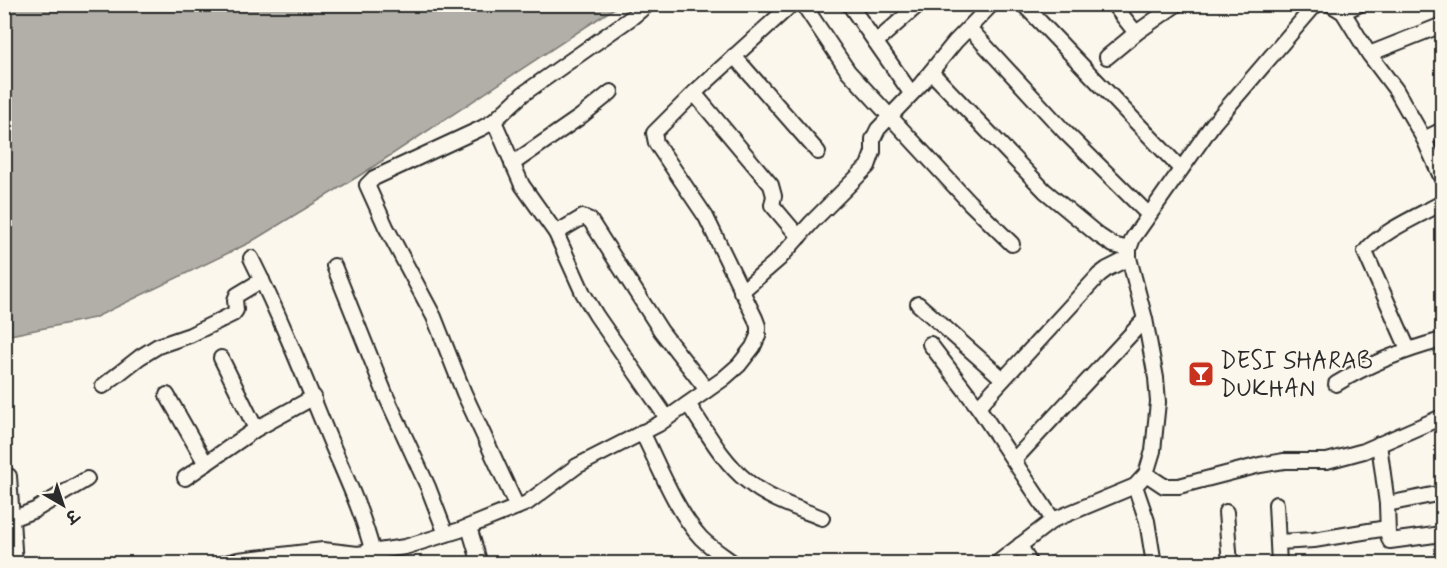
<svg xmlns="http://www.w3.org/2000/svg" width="1447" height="568" font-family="Mynerve,'Playpen Sans Deva',sans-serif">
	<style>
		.water { fill: #b1afa7; stroke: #7b7a75; stroke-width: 1.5 }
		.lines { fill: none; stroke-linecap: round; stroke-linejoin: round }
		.minor-casing { stroke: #2b2b2b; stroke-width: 18 }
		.minor { stroke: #fbf7ec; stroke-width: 14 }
		.labels { text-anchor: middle; stroke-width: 4.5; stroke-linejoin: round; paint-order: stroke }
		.poi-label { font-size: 24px; fill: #2b2b2b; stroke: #fbf7ec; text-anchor: start }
	</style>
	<rect width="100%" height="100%" fill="#fbf7ec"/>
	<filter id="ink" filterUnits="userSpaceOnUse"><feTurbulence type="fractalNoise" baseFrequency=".0167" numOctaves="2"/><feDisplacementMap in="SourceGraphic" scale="12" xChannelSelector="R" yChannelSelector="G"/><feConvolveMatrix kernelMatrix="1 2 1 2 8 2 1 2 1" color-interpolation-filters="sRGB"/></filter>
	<g filter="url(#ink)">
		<path class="water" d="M5,4h614v1l-257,169 -113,69 -155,75 -89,18z"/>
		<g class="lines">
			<g class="minor-casing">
				<g id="minor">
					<path d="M803,4l45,67 121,131 43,42"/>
					<path d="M849,4l62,89"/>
					<path d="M1023,4l158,165"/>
					<path d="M1113,4l23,29"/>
					<path d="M1330,4l13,8 26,42 27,36 28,49 18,40"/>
					<path d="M1343,12l17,-8"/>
					<path d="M969,28l95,103 85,84"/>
					<path d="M876,42l43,-38"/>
					<path d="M1369,54l73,-29"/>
					<path d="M734,56l84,96"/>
					<path d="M1107,57l29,-24 41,-29"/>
					<path d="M931,72l114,119 53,44 15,10 16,4"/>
					<path d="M694,93l77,92 3,11 -2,9 27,32"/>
					<path d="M494,121l28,64 34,48 27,60 13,22 71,103"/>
					<path d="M1424,139l18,-9"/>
					<path d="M512,164l68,-47 31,-25"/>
					<path d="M556,233l27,-16 7,3 71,111 46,59"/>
					<path d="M251,258c30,60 54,121 79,182 16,38 33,73 43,113"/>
					<path d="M334,266l52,130 42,91 18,47"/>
					<path d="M741,292l38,-33 33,-37 56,-56 5,-14v-13l5,-10 43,-45 34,-42 37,-38"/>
					<path d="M918,304l85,75"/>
					<path d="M930,344l48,63 75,113"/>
					<path d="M1408,349l-43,-97c13,-19 57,-38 77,-49"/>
					<path d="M221,358l35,71"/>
					<path d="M1336,384c34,-21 68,-34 106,-44"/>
					<path d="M103,386l37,-29 18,-11 32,-11 43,-21 3,-4 -1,-10 2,-5 25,-15"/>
					<path d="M167,395l39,69"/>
					<path d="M688,404c18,26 34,57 59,77 21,18 50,27 75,37"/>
					<path d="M978,407l121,-132 8,-6 22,-11"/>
					<path d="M642,432c17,34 34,79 59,106 10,10 23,18 34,26"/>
					<path d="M1379,444l8,60 1,31 2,6 52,-7"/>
					<path d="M1014,460l131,-141"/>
					<path d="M1146,474l18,12h15l81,-21 24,-4h43l37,-10 78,-34"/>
					<path d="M9,476l6,88"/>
					<path d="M185,478l71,-49 58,-32"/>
					<path d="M1135,486l12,35 7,43"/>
					<path d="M1276,504l3,60"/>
					<path d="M1387,504l55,-11"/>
					<path d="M517,507l-53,-114 -30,-76 -48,-90 -19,-42 7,-7 108,-50 12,-7 29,-27 108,-76 17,-14"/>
					<path d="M1226,512l4,52"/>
					<path d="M11,519l24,-9 52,-31"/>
					<path d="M469,527l11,37"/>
					<path d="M1278,542l36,-2 73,-12"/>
					<path d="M1020,545l10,19"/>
					<path d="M221,564l17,-4 85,-10 35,4 47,-7 55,-17 67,-27 50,-37 82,-42 64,-45 16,-14 14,-18 5,-11v-10l-3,-8 -49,-101 -50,-74 -2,-10 40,-40 98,-89"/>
					<path d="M996,564l57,-44 82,-34 11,-12 7,-23 5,-49 -2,-24 -11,-59 -16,-61v-9l4,-11 80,-114 103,-120"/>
				</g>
			</g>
			<use href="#minor" class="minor"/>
		</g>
	</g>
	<defs>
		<g id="bar-square" transform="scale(1.35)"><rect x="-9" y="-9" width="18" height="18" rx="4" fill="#c8321e" stroke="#fbf7ec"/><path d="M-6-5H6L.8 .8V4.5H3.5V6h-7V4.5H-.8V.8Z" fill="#fff"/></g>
	</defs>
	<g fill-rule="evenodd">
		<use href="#bar-square" x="1201" y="374"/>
	</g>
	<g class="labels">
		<g class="poi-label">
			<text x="1220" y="368">DESI SHARAB<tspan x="1220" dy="28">DUKHAN</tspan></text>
		</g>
	</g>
	<rect width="1447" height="568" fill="none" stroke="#fbf7ec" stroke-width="24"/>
	<rect x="12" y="12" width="1423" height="544" fill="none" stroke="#2b2b2b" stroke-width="2" filter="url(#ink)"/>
	<g transform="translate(63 505) rotate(141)" stroke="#fbf7ec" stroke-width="4.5" paint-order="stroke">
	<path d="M0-4.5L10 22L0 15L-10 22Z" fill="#2b2b2b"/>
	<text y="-9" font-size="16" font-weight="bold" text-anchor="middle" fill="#2b2b2b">उ</text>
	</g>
</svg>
